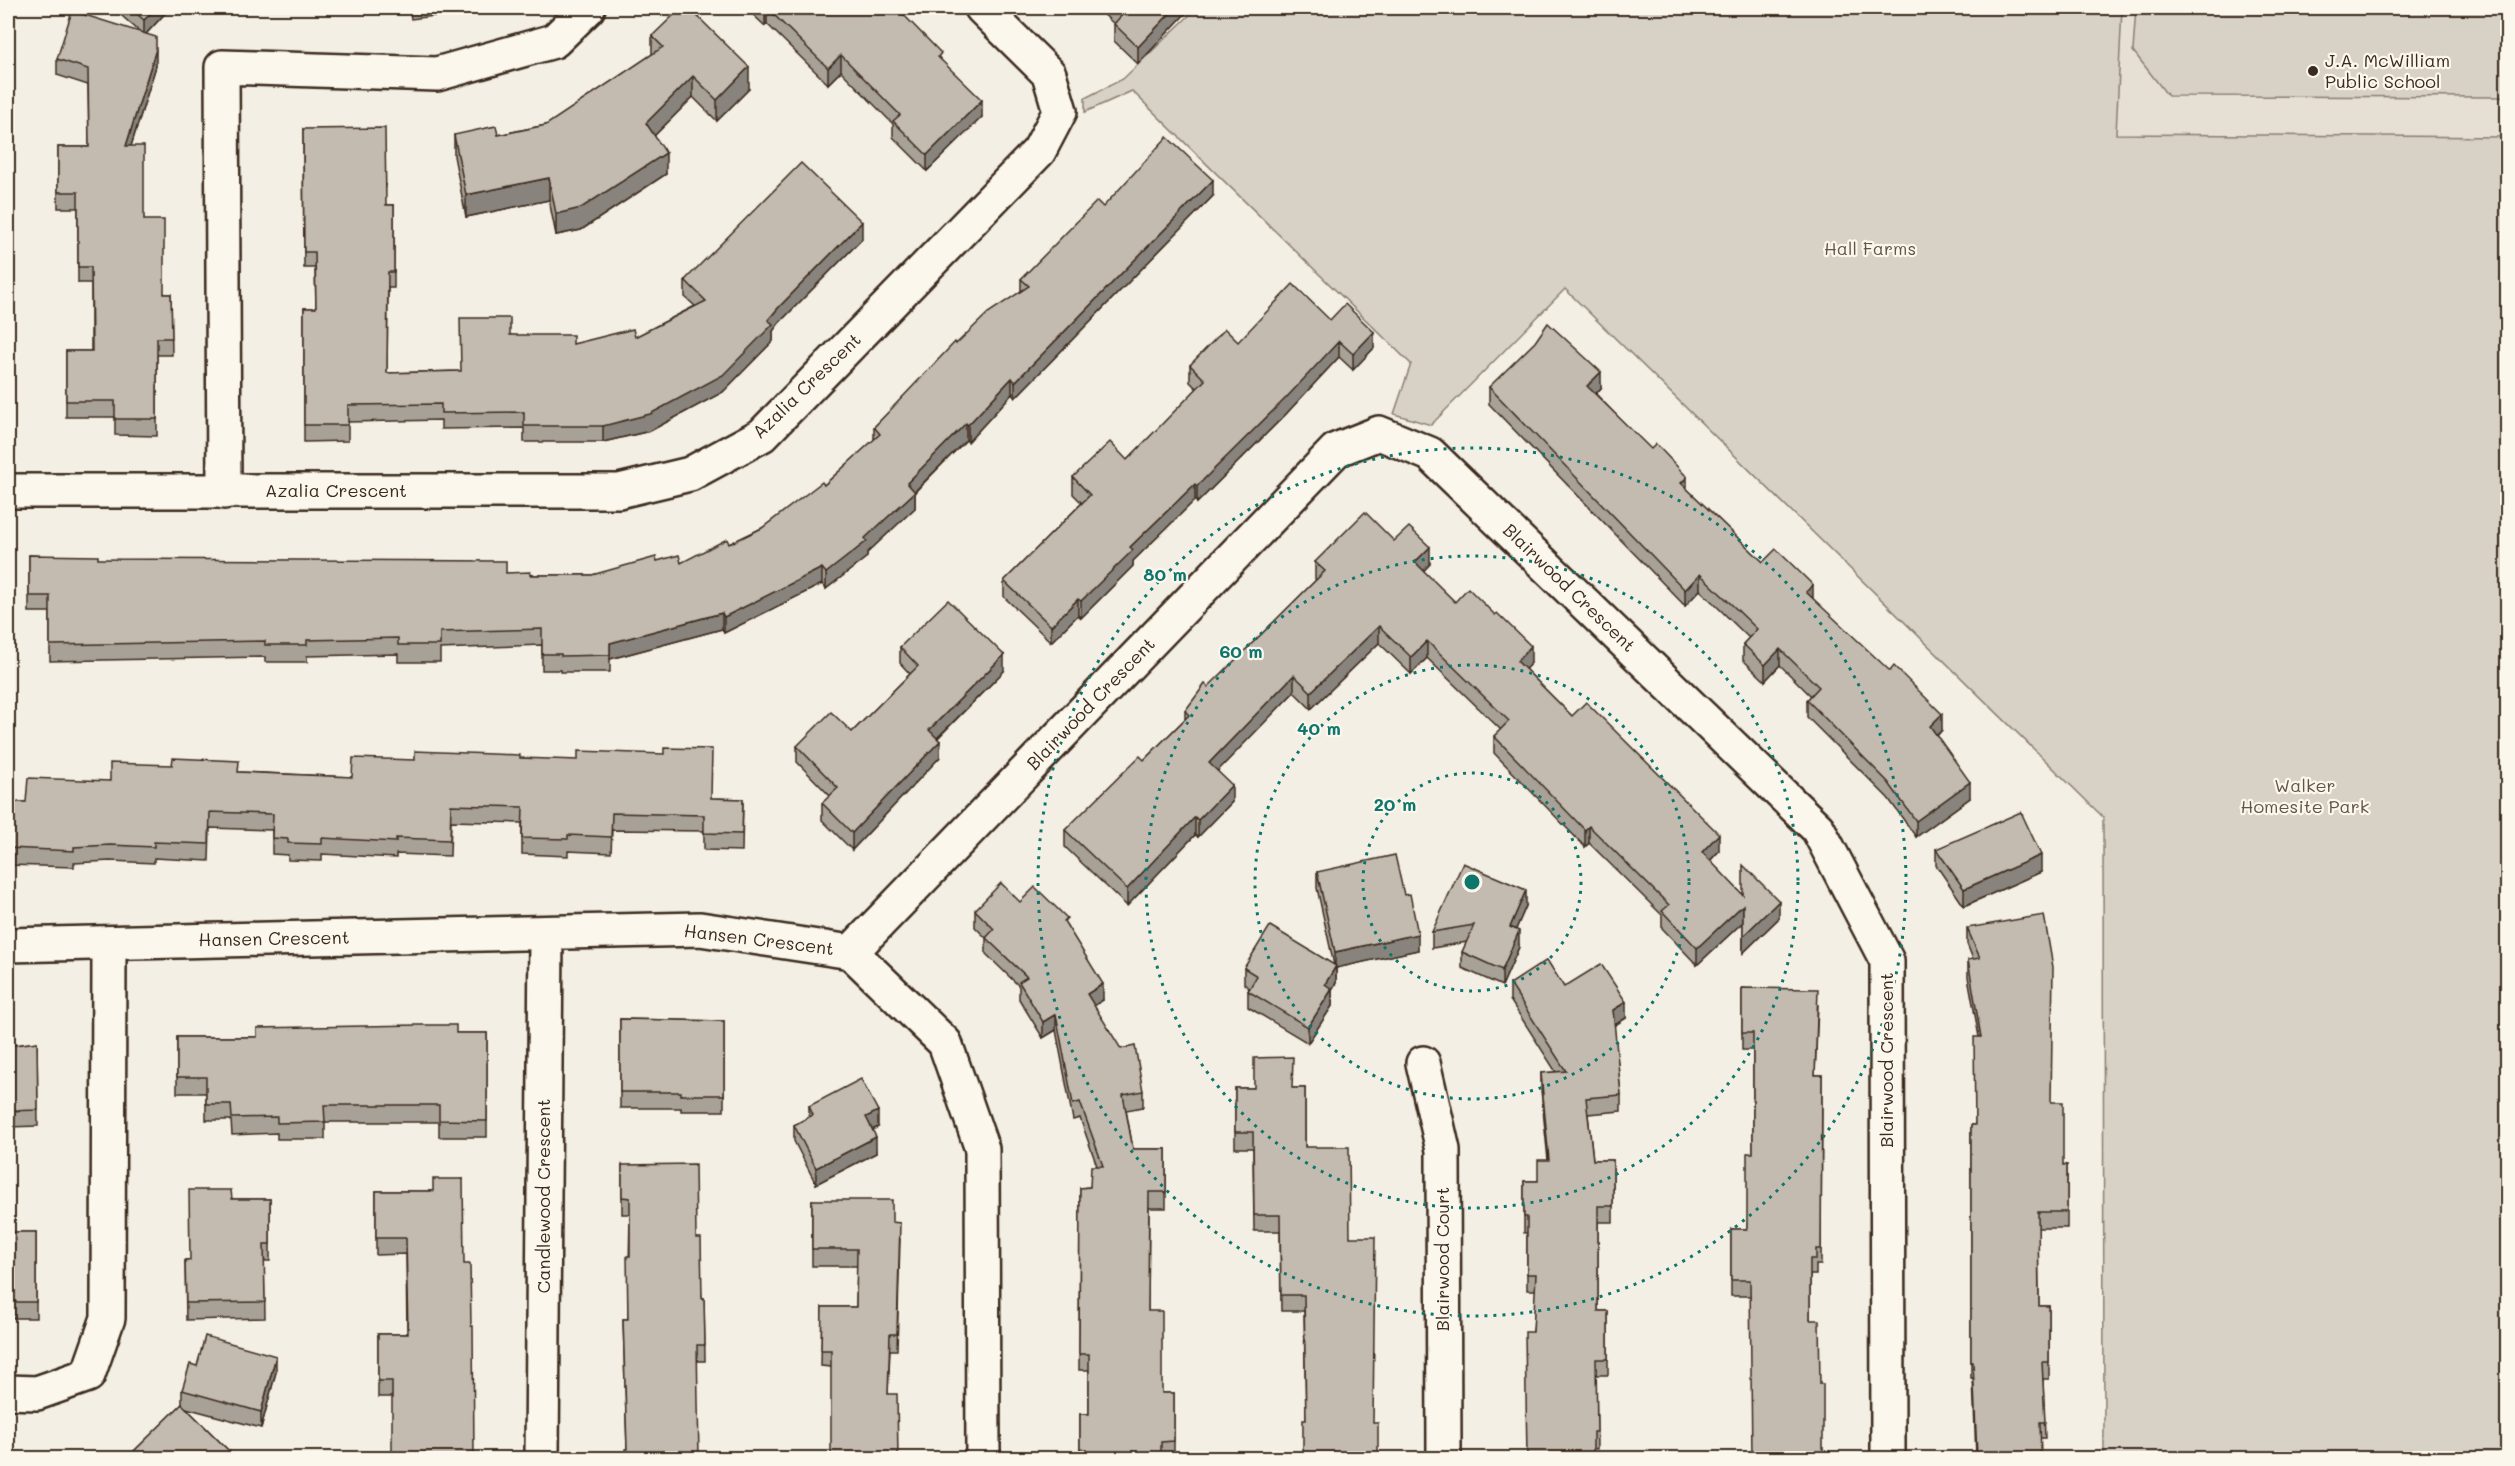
<svg xmlns="http://www.w3.org/2000/svg" width="2515" height="1466" font-family="Mali,sans-serif">
	<style>
		.built { fill: #e5dfd4 }
		.green { fill: #d8d1c6; stroke: #8a7e72; stroke-width: 1.5 }
		.lines { fill: none; stroke-linecap: round; stroke-linejoin: round }
		.minor-casing { stroke: #3b2a1e; stroke-width: 38 }
		.minor { stroke: #fbf7ec; stroke-width: 33 }
		.wall { fill: #a8a197; stroke: #3b2a1e; stroke-width: 1.5 }
		.shaded-wall { fill: #88837b; stroke: #3b2a1e; stroke-width: 1.5 }
		.building { fill: #c3bbb0; stroke: #3b2a1e; stroke-width: 1.5 }
		.ring { fill: none; stroke: #0f766e; stroke-width: 3; stroke-dasharray: 3 6 }
		.poi-dot { fill: #3b2a1e; stroke: #fbf7ec; stroke-width: 2 }
		.labels { text-anchor: middle; stroke-width: 4.5; stroke-linejoin: round; paint-order: stroke }
		.poi-label { font-size: 18px; fill: #3b2a1e; stroke: #fbf7ec; text-anchor: start }
		.park-label { font-size: 18px; fill: #625448; stroke: #fbf7ec }
		.street-label { font-size: 18px; fill: #3b2a1e; stroke: #fbf7ec }
		.centre { fill: #0f766e; stroke: #fbf7ec; stroke-width: 3 }
		.ring-label { font-size: 18px; text-anchor: middle; font-weight: bold; fill: #0f766e; stroke: #fbf7ec; stroke-width: 4.5; stroke-linejoin: round; paint-order: stroke }
	</style>
	<rect width="100%" height="100%" fill="#f3efe4"/>
	<filter id="ink" filterUnits="userSpaceOnUse"><feTurbulence type="fractalNoise" baseFrequency=".0167" numOctaves="2"/><feDisplacementMap in="SourceGraphic" scale="12" xChannelSelector="R" yChannelSelector="G"/><feConvolveMatrix kernelMatrix="1 2 1 2 8 2 1 2 1" color-interpolation-filters="sRGB"/></filter>
	<g filter="url(#ink)">
		<path class="built" d="M2122,8h385v129l-391,-3z"/>
		<g class="green">
			<path d="M1197,8h925l-6,126 391,3v1321h-403l-1,-641 -538,-528 -134,136 -37,-11 17,-50 -279,-273 -47,21v-14l38,-19z"/>
			<path d="M2136,8h371v89l-339,-1 -35,-45z"/>
		</g>
		<g class="lines">
			<g class="minor-casing">
				<g id="minor">
					<path d="M8,491h611l71,-17 72,-39 277,-284 21,-40 -11,-37 -67,-66"/>
					<path d="M224,492l-2,-425 215,7 117,-33 34,-33"/>
					<path d="M8,945l692,-16 151,23 94,91 37,106 1,309"/>
					<path d="M851,952l485,-502 43,-17 51,21 388,375 69,132 1,497"/>
					<path d="M1423,1063l20,87 1,308"/>
					<path d="M8,1392l29,1 51,-18 20,-57 1,-375"/>
					<path d="M542,1458l4,-525"/>
				</g>
			</g>
			<use href="#minor" class="minor"/>
		</g>
		<g class="wall">
			<path d="M113,8h57l-24,26 10,32 -25,80 13,74 20,74h7l1,61h-15v81l-42,-1v-18h-49v-66h25v-68h-13v-75h-20v-61h31l-1,-62 -31,-10v-16l83,-27z"/>
			<path d="M409,8h85l-2,1 -81,10z"/>
			<path d="M746,8h151l44,52 41,57 -55,54 -34,-34v-13l-52,-53 -13,13 -61,-60 -2,2z"/>
			<path d="M1097,8h89v5l-48,51 -24,-23v-17z"/>
			<path d="M652,36l97,53 -32,32 -24,-24 -39,39 12,38 -85,56 -25,5 -7,-35 -83,17 -12,-61v-21h44l48,-10 106,-71z"/>
			<path d="M303,129l83,76h8v83h-6l-1,85 73,-2 50,-36 63,9 62,-7 60,-31 -10,-9v-17l177,-41 -83,84 -6,8v10l-50,51 -73,39 -47,11h-79v-14l-83,1v-9l-93,2v19l-44,1v-134h12l-1,-40h-11z"/>
			<path d="M1213,196l-198,202 -3,-4 -44,48 -2,-2 -51,52v16l-48,45v4l-41,32 -4,-5 -98,49 -2,-4 -112,30v13h-49v-2h-19v-25l-102,4v13h-42v-8l-91,2v6h-42v-5l-215,4v-49h-21v-57l69,4 408,14 24,2h62l65,-14 24,2 48,-19 33,-16 62,-43 50,-45v-13l82,-83 65,-53v-12l82,-72z"/>
			<path d="M1330,320l44,28 -21,22 -14,-13 -53,57 -89,89 -2,-3 -62,61v5l-52,52 -3,-3 -27,27 -47,-45v-16l78,-78 -9,-9v-17l54,-17 70,-71 -7,-7v-17l48,-23z"/>
			<path d="M1489,387l112,1 -5,6 91,95 76,73 50,37 129,131 -5,6 33,62 -54,39 -28,-39 -81,-81v-17l4,-4 -31,-31 -15,16 -22,-21v-16l6,-6 -49,-48 -15,16 -196,-202z"/>
			<path d="M1394,541l36,23 -7,7 32,31 76,61 -6,6 47,47 147,135 -9,10 33,34 36,23 -36,35v-31l-46,43 -35,-37v-13l-73,-72 -4,4 -91,-94v-17l7,-6 -74,-72 -16,16 -32,-31 -68,66 -17,-17 -77,79 15,31 -34,35 -3,-2 -68,71 -62,-59v-17l79,-70 41,-41v-8l131,-131 -1,-1v-17z"/>
			<path d="M900,647l104,24 -66,67 2,19 -88,93 -30,-30v-17l8,-7 -33,-34v-16l55,-14 58,-58 -10,-11z"/>
			<path d="M520,758l192,40 31,1 -1,52 -38,-1v-19l-92,-1 -1,23 -43,-2v5l-46,-2v-31l-71,-2 -1,35 -54,-2v4l-74,-4v7l-34,-1v-5l-16,-1v-24l-62,-2 -1,33 -55,-3v5l-44,-2 -36,2v4l-66,-2v-63h18l84,-21 129,-9 113,5 63,-17z"/>
			<path d="M1936,849l105,23 -77,34 -28,-41z"/>
			<path d="M1317,872l87,23 14,55 -82,18v15l-4,6v17l-24,37 -60,-36v-16l1,-3 -5,-4v-16l90,-3 -17,-77z"/>
			<path d="M1020,902l47,24 36,74 -9,6 49,85v16l-17,3 7,39h33v59h-17l-1,103 14,82h12v65h-94v-44h9v-44h-10l1,-182 10,-1 7,-21 -17,-48 -7,2 -17,-90 -13,8 -24,-39v-13l-33,-32v-16l-11,-11v-17z"/>
			<path d="M1526,906l-10,23 3,18 -17,39 -40,-18v-16l5,-10 -35,6v-16z"/>
			<path d="M1967,928l84,174 12,63h4v63h-29l1,78h10v73h-6l2,59h-5l-64,19 -3,-79h-2v-253h4l4,-88 -11,-60v-17l5,-1 -6,-15z"/>
			<path d="M1510,984l54,3 62,31 -12,8 7,69v16l-33,3 5,46h20v62h-15v89h10v64h-12l1,74h-4l-60,-117 3,-42h-9v-57h-3v-52h14l10,-21 -7,-70v-17l15,-1 -46,-72z"/>
			<path d="M1742,988l76,17 -3,70h7l-1,190h-5v10h-6v45l10,64 3,74 -73,-162h-19v-67h16l6,-76v-103h-11z"/>
			<path d="M620,1019l104,2v90h-43v-3h-61z"/>
			<path d="M456,1033h31v104h-48v-15h-114v17h-48v-6l-45,2 -1,-15h-25v-27h-29v-56h80z"/>
			<path d="M37,1042l1,84 -30,1v-81z"/>
			<path d="M1235,1088h70l1,332 -2,-109h-23l-1,-80h-26l-1,-83h-18z"/>
			<path d="M809,1106l69,21 -5,3 3,23 -60,31 -22,-43v-16l15,-8z"/>
			<path d="M622,1165l74,73 6,60h2l1,63h-7l-71,88 -4,-130h5l2,-105h-8z"/>
			<path d="M463,1179l-71,218h-14v-63h29l-1,-80 -30,1v-64h57z"/>
			<path d="M232,1199h38v62h-6l1,57 -79,2 -1,-60h5z"/>
			<path d="M812,1200l80,22 8,17 -3,111h-7l-2,44 10,64 -67,-91 -10,-1 1,-59h34l1,-41h-45z"/>
			<rect x="8" y="1232" width="28" height="86"/>
			<path d="M197,1366l79,6 -15,56 -75,-20 50,50h-105v-4l51,-50v-14z"/>
		</g>
		<g class="shaded-wall">
			<path d="M156,8h14l-26,28v-16z"/>
			<path d="M767,8v16l-2,2v-17z"/>
			<path d="M1175,8h11v5l-48,51v-17z"/>
			<path d="M156,49v17l-30,96v-16z"/>
			<path d="M841,55v16l-13,13v-16z"/>
			<path d="M749,67v22l-32,32v-21z"/>
			<path d="M693,76v21l-47,47v-21z"/>
			<path d="M982,100v17l-55,54v-16z"/>
			<path d="M666,153v21l-85,56 -25,5v-21z"/>
			<path d="M549,178v22l-83,17v-22z"/>
			<path d="M1213,180v16l-198,202v-16z"/>
			<path d="M862,222v17l-83,84 -6,8v10l-50,51 -73,39 -47,11v-16l165,-106 11,-13z"/>
			<path d="M1374,332v16l-21,22v-16z"/>
			<path d="M1339,341v16l-53,57 -89,89v-17z"/>
			<path d="M1601,372v16l-14,14v-16z"/>
			<path d="M1012,378v16l-44,48v-17z"/>
			<path d="M966,423v17l-59,59v-16z"/>
			<path d="M1687,477v16l-6,-10z"/>
			<path d="M1195,484v16l-62,61v5l-52,52v-17l49,-54z"/>
			<path d="M915,492v16l-48,45v4l-41,32v-16z"/>
			<path d="M1430,547v17l-15,16v-18z"/>
			<path d="M822,568v16l-98,49v-16z"/>
			<path d="M1700,574v16l-15,16v-16z"/>
			<path d="M1813,585v16l-7,-9z"/>
			<path d="M1078,599v16l-27,27v-16z"/>
			<path d="M722,613v16l-112,30v-16z"/>
			<path d="M1379,626v17l-68,66v-17z"/>
			<path d="M1427,641v17l-16,16v-17z"/>
			<path d="M1531,646v17l-14,15v-17z"/>
			<path d="M1780,649v16l-15,16v-16z"/>
			<path d="M1004,655v16l-75,75v-16z"/>
			<path d="M1294,675v17l-85,88v-17z"/>
			<path d="M1942,714v16l-12,12v-16z"/>
			<path d="M940,741v16l-88,93v-17z"/>
			<path d="M1970,782v16l-54,39v-16z"/>
			<path d="M1232,785v17l-34,35v-17z"/>
			<path d="M1195,817v18l-68,71v-17z"/>
			<path d="M1589,826v17l-4,4v-17z"/>
			<path d="M1719,834v17l-17,18v-17z"/>
			<path d="M2041,855v17l-77,34v-17z"/>
			<path d="M1526,890v16l-16,37v-16z"/>
			<path d="M1779,901v17l-36,35v-17z"/>
			<path d="M1743,905v17l-46,43v-17z"/>
			<path d="M1519,931v16l-17,39v-16z"/>
			<path d="M1418,934v16l-82,18v15l-11,18v-17l10,-16v-16z"/>
			<path d="M1103,984v16l-16,10v-16z"/>
			<path d="M1332,989v17l-24,37v-16z"/>
			<path d="M1626,1002v16l-13,8v-16z"/>
			<path d="M1056,1014v16l-13,8v-16z"/>
			<path d="M878,1111v16l-12,6v-16z"/>
			<path d="M876,1137v16l-60,31v-16z"/>
			<path d="M276,1356v16l-15,56v-16z"/>
		</g>
		<g class="building">
			<path d="M130,8h26l-12,12z"/>
			<path d="M681,8h8l60,59 -32,33 -24,-24 -47,47 20,30 -85,55 -25,6 -7,-36 -83,17 -12,-60 42,-9 2,9 48,-10 117,-78 -11,-11z"/>
			<path d="M763,8h134l44,45 -3,4 44,43 -55,55 -34,-34 7,-6 -59,-60 -13,13 -61,-60 -2,1z"/>
			<path d="M1114,8h61l-37,39 -24,-23 8,-9z"/>
			<path d="M72,11l84,26v12l-30,97h18v74h20v74h7l1,44h-15v81h-42v-18h-49v-50h26l-1,-84h-13v-75h-20v-45h31l-1,-78 -31,-10z"/>
			<path d="M385,128l1,77h8v67h-6l-1,101 74,-2 -1,-53h50v17h63v9l60,-15 2,8 71,-36 -21,-21 116,-117 61,59 -83,85 -11,13 5,4 -50,51 -73,39 -47,12h-79v-14l-83,1v-9l-93,1v20h-44v-117h12l-1,-56h-11l-1,-123z"/>
			<path d="M1167,137l46,43 -198,202 -3,-4 -44,47 -2,-2 -59,60 8,9 -50,46 2,3 -41,32 -4,-5 -98,49 -2,-4 -112,30v12l-49,1v-2h-19v-25l-102,3v13h-42v-7l-91,2v5h-42v-4l-215,4v-49h-21v-41l69,1v3l408,2v12l24,-1v3h62l64,-18 1,4 22,-6 2,8 46,-24 2,5 33,-16 60,-46 2,3 56,-51 -6,-7 81,-85 1,2 32,-31 41,-27 -8,-7 76,-78 6,6z"/>
			<path d="M1293,284l37,36 15,-16 29,28 -21,22 -14,-13 -53,57 -89,88 -2,-2 -65,63 3,3 -52,51 -3,-2 -27,27 -47,-45 86,-86 -17,-18 37,-35 17,18 78,-80 -15,-15 35,-36 13,13z"/>
			<path d="M1548,323l53,49 -14,14 64,63 5,-5 31,33 -6,6 82,79 13,-13 37,36 -7,7 84,79 4,-5 48,48 -12,12 40,56 -54,39 -28,-39 -81,-82 12,-13 -39,-38 -15,16 -22,-21 14,-15 -57,-55 -15,16 -196,-203 46,-45z"/>
			<path d="M1365,512l29,29 15,-14 21,20 -15,15 40,40 13,-14 27,27 2,-2 34,33 -14,15 55,55 14,-14 133,132 -17,18 41,43v-30l36,36 -36,35v-31l-46,43 -35,-37 7,-6 -80,-79 -4,4 -91,-94 15,-15 -82,-80 -16,16 -32,-31 -68,66 -17,-17 -85,88 23,22 -34,35 -3,-3 -68,72 -62,-59 75,-74 4,4 45,-45 -4,-4 20,-27 3,3 117,-116 -10,-9z"/>
			<path d="M948,600l56,55 -75,75 11,11 -88,92 -30,-30 16,-15 -41,-42 34,-34 21,20 66,-66 -18,-19z"/>
			<path d="M664,748l48,1 -1,49 32,1 -1,35 -38,-1v-18l-92,-2 -1,24 -43,-2v4l-46,-1 1,-31 -72,-2 -1,35 -54,-2v4l-74,-4v6l-34,-1v-4l-16,-1 1,-24 -63,-2 -1,32 -55,-2v5l-44,-2 -36,2v4l-66,-3v-46h18l2,-24 82,3v-18l62,2 1,-7 66,3 -1,11 114,5 1,-19 62,2v-9l105,4v3l58,2v-9l86,3z"/>
			<path d="M2021,812l20,43 -77,34 -28,-40z"/>
			<path d="M1395,855l9,40 6,-1 8,40 -83,18 -18,-80z"/>
			<path d="M1463,863l63,27 -16,37 9,4 -17,39 -40,-18 12,-27 -42,7z"/>
			<path d="M1001,883l19,19 15,-15 32,31 -3,3 39,63 -16,10 34,55 14,-3 8,45 -20,4 10,54h33v43h-17l-1,119h14v82h12v48l-13,1v16h-74v-8l-7,-1v-35h9v-60h-10l1,-166 10,-1 1,-21h12l-23,-64 -7,2 -17,-90 -13,8 -24,-40 8,-5 -41,-39 8,-9 -19,-19z"/>
			<path d="M2044,915l9,52 -2,135h12v63h4v47h-29l1,94h10v56h-7l3,60h-5l1,36h-70v-1h6l-4,-95h-2v-237h4l-1,-88h7l-13,-77 12,-2 -13,-30z"/>
			<path d="M1270,926l66,40 -11,18 7,5 -24,38 -60,-36 9,-15 -13,-8z"/>
			<path d="M1547,960l17,27 37,-23 25,38 -13,8 8,85 -35,3 7,62h20v46h-15v105h10v48h-12l1,73h-4v26h-66l-2,-126h8l3,-58h-9v-57h-3v-36h14v-21h11l-8,-87 25,-2 -56,-87z"/>
			<path d="M1742,988l76,1 -3,86h7l-1,174h-5v10h-6v61h9l1,64h3v74h-71l-2,-178h-19v-51h16v-76h6v-120h-11z"/>
			<path d="M620,1019l104,2v74h-43v-3h-61z"/>
			<path d="M418,1025h38v8h31v88l-48,-1v-15h-115l1,17 -48,1v-6l-45,1 -1,-14h-25v-27h-29v-40h80v-9z"/>
			<path d="M37,1042l1,68 -30,1v-65z"/>
			<path d="M1293,1057l-1,31h13v59h44l1,90h25l-2,186h5v35h-75v-38h3l-2,-125h-23l-1,-80h-26l-1,-83h-18v-44h19v-30z"/>
			<path d="M861,1079l17,32 -12,6 10,20 -60,31 -22,-43 19,-10 -4,-9z"/>
			<path d="M695,1164l1,74h5l1,60h2l1,47h-8l2,113h-74v-9h2l-4,-130h5l-1,-63h3v-58l-8,-1v-32z"/>
			<path d="M433,1179h30l1,85h6l1,62h2l1,132h-82v-77h-14v-47h30l-2,-96h-30v-47h57z"/>
			<path d="M189,1190h42l1,9h38v45h-6l1,58 -79,1 -1,-43h5z"/>
			<path d="M812,1200h80v22l8,1 -3,111h-7l-2,60h9l1,64h-67v-108h-10l1,-43h34l1,-58h-45z"/>
			<rect x="8" y="1232" width="28" height="70"/>
			<path d="M205,1336l71,20 -15,56 -79,-22 8,-26 7,2z"/>
			<path d="M182,1404l54,54h-100l-5,-4z"/>
		</g>
	</g>
	<g class="ring">
		<circle cx="1472" cy="882" r="109"/>
		<circle cx="1472" cy="882" r="217"/>
		<circle cx="1472" cy="882" r="326"/>
		<circle cx="1472" cy="882" r="434"/>
	</g>
	<circle class="poi-dot" cx="2313" cy="71" r="6"/>
	<g class="labels">
		<g class="poi-label">
			<text x="2325" y="67">J.A. McWilliam<tspan x="2325" dy="21">Public School</tspan></text>
		</g>
		<g class="park-label">
			<text x="1870" y="255">Hall Farms</text>
			<text x="2305" y="792">Walker<tspan x="2305" dy="21">Homesite Park</tspan></text>
		</g>
		<g class="street-label">
			<text transform="translate(807 386) rotate(-44)" y="6">Azalia Crescent</text>
			<text x="336" y="497">Azalia Crescent</text>
			<text transform="translate(1569 588) rotate(44)" y="6">Blairwood Crescent</text>
			<text transform="translate(1091 704) rotate(-46)" y="6">Blairwood Crescent</text>
			<text transform="translate(274 939) rotate(-1)" y="6">Hansen Crescent</text>
			<text transform="translate(759 940) rotate(7)" y="6">Hansen Crescent</text>
			<text transform="translate(1887 1060) rotate(-90)" y="6">Blairwood Crescent</text>
			<text transform="translate(544 1196) rotate(-90)" y="6">Candlewood Crescent</text>
			<text transform="translate(1443 1259) rotate(-90)" y="6">Blairwood Court</text>
		</g>
	</g>
	<circle cx="1472" cy="882" r="9" class="centre"/>
	<g class="ring-label">
		<text x="1165" y="581">80 m</text>
		<text x="1241" y="658">60 m</text>
		<text x="1319" y="735">40 m</text>
		<text x="1395" y="811">20 m</text>
	</g>
	<rect width="2515" height="1466" fill="none" stroke="#fbf7ec" stroke-width="30"/>
	<rect x="15" y="15" width="2485" height="1436" fill="none" stroke="#3b2a1e" stroke-width="2" filter="url(#ink)"/>
</svg>
